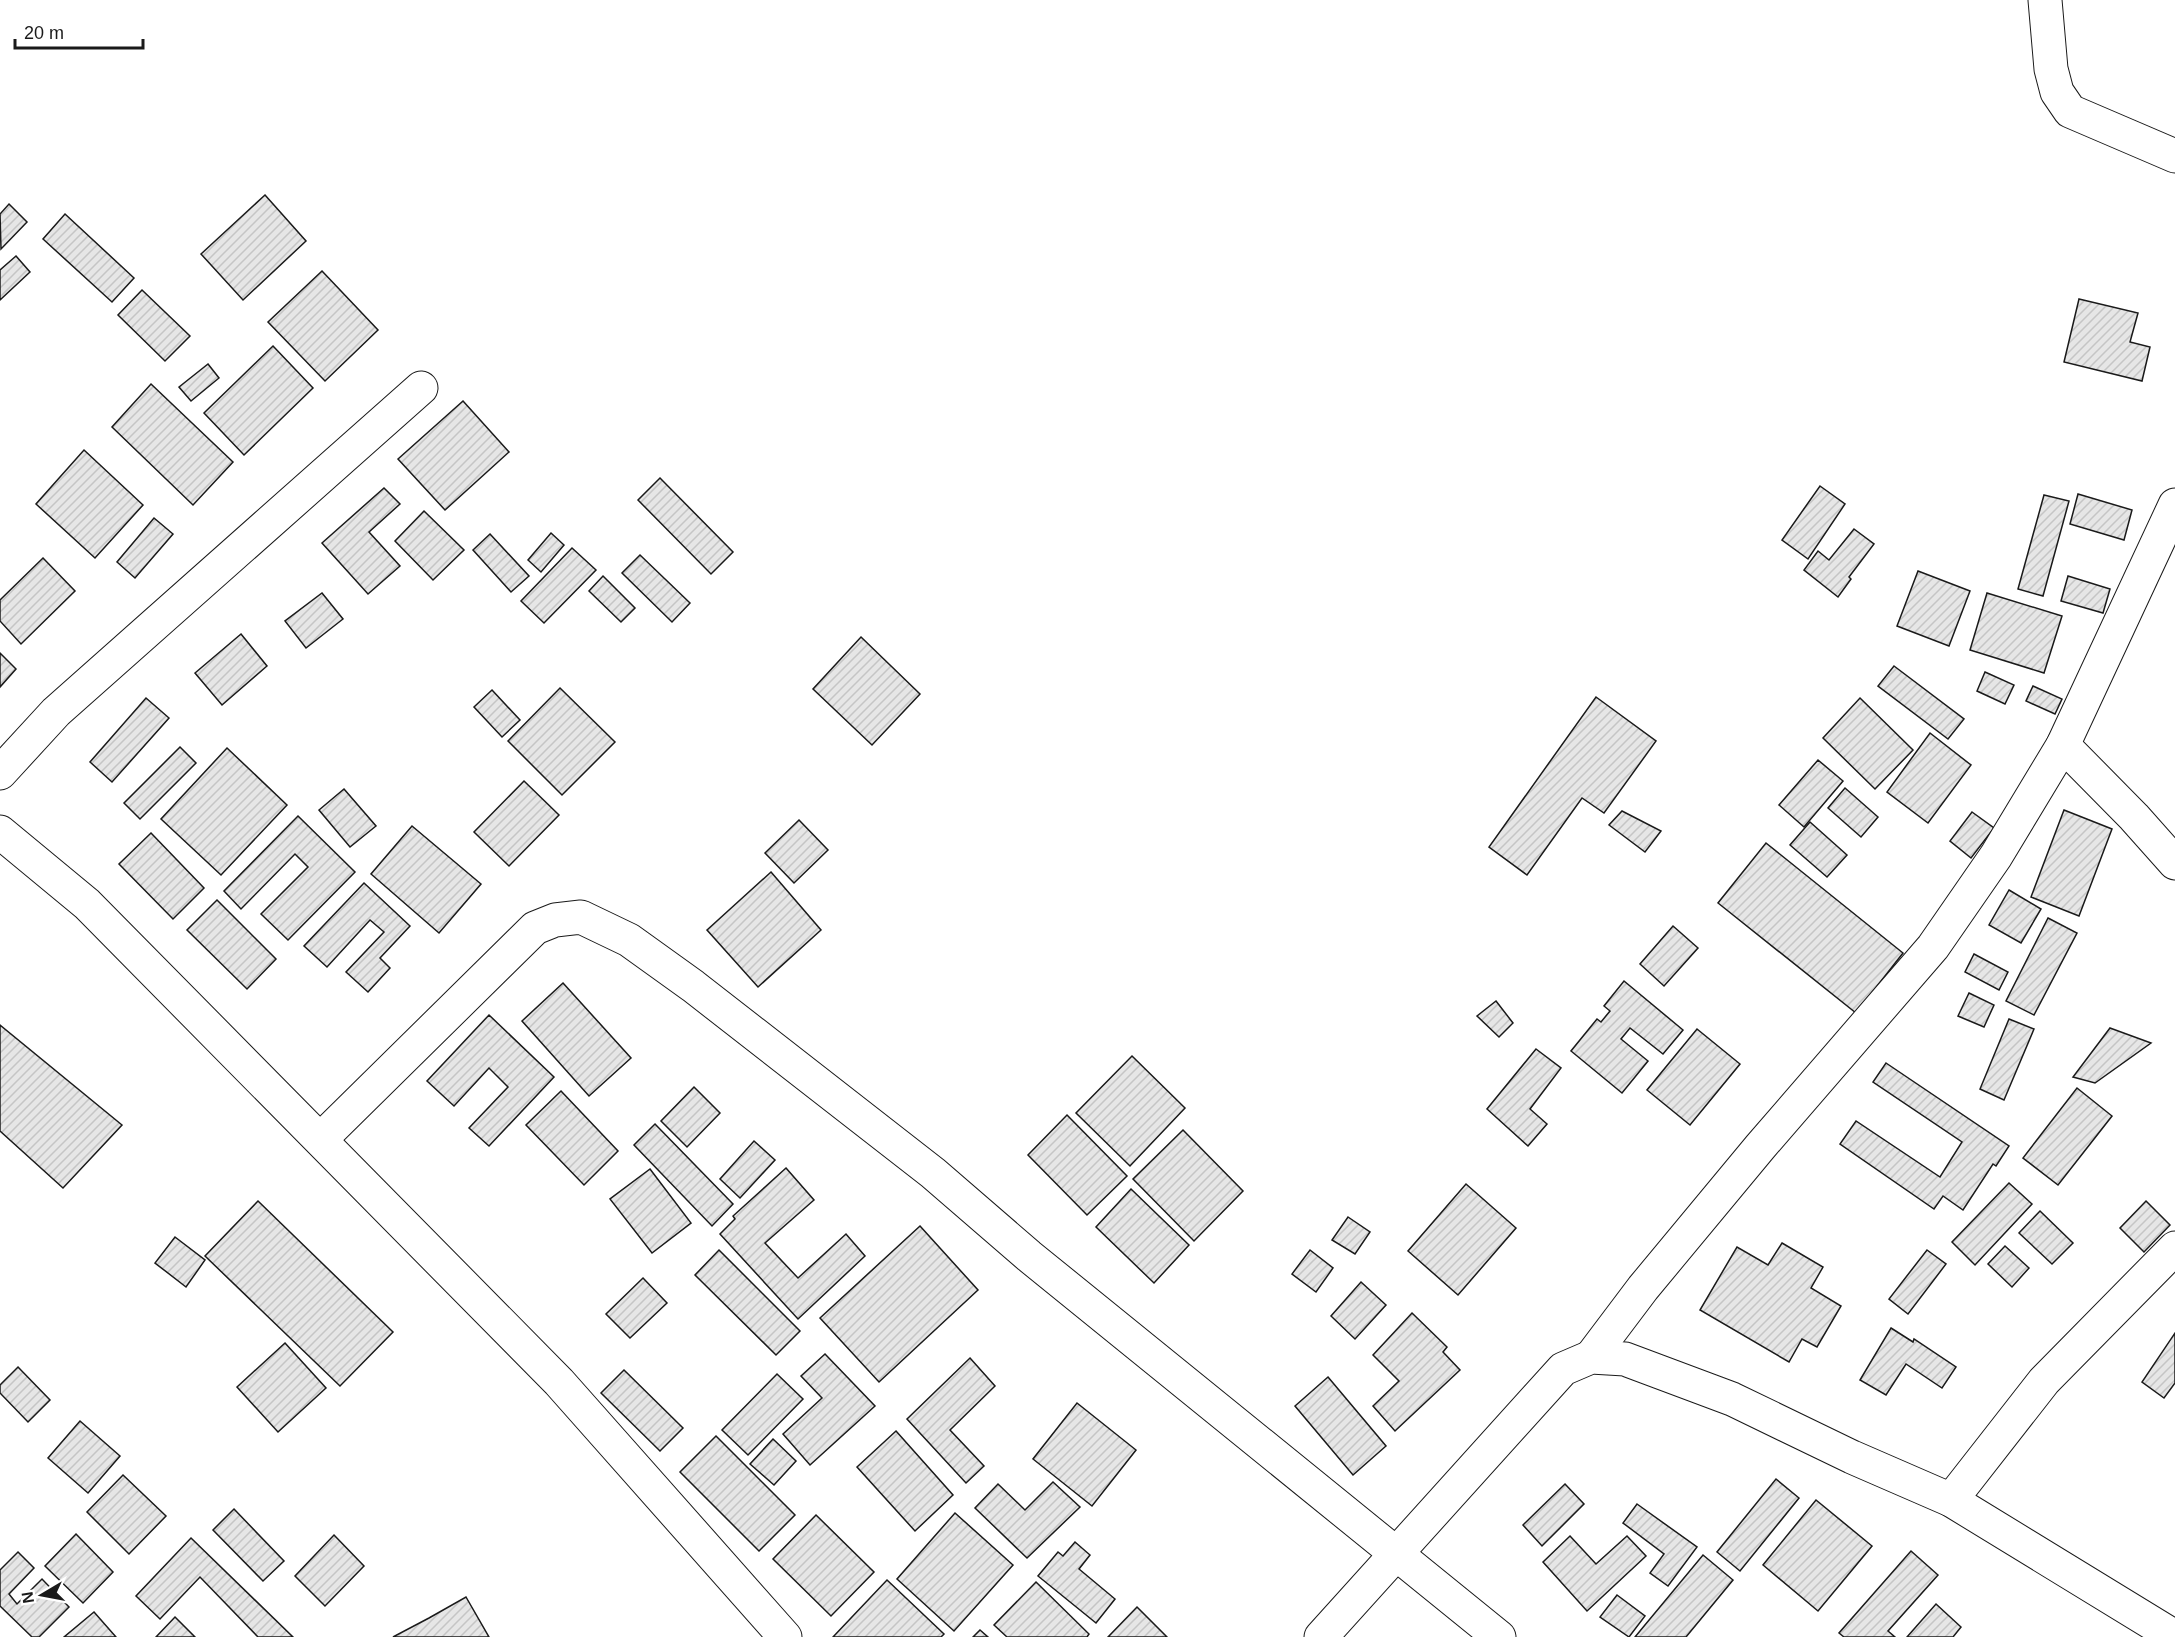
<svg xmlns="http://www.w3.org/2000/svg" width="2175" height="1637" font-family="Arial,sans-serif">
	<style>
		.building { fill: url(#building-hatch); stroke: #1a1a1a; stroke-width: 1.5 }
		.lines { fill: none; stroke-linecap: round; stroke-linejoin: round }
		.street-casing { stroke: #1a1a1a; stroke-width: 35 }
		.street { stroke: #fff; stroke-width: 33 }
	</style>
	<defs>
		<pattern id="building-hatch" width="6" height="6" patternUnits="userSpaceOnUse" patternTransform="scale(1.5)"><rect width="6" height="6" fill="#e6e6e6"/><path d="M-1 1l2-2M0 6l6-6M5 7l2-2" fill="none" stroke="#c5c5c5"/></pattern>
	</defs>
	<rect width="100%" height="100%" fill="#fff"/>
	<g class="building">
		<path d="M265,195l41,46 -63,59 -42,-46z"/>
		<path d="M9,204l18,18 -26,27 -1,-35z"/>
		<path d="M65,214l69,64 -22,24 -69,-63z"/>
		<path d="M16,256l14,16 -30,28v-30z"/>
		<path d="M322,271l56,59 -53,51 -57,-59z"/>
		<path d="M142,290l48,46 -25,25 -47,-46z"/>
		<path d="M2079,299l59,14 -8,29 20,5 -8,34 -78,-19z"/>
		<path d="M273,346l40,42 -69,67 -40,-42z"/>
		<path d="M208,364l11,14 -28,23 -12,-14z"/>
		<path d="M151,384l82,78 -40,43 -81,-78z"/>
		<path d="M463,401l46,51 -64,58 -47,-51z"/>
		<path d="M84,450l59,55 -48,53 -59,-54z"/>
		<path d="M660,478l73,74 -22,22 -73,-74z"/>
		<path d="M1820,486l25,18 -37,55 -26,-19z"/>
		<path d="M384,488l16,16 -31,28 31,34 -32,28 -46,-51z"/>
		<path d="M2078,494l54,16 -8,30 -54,-16z"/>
		<path d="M2044,495l25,6 -26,95 -25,-7z"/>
		<path d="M424,511l40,39 -31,30 -38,-39z"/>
		<path d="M154,518l19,16 -38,44 -18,-16z"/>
		<path d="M1854,529l20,15 -25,33 2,2 -13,18 -34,-27 14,-19 11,9z"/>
		<path d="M551,533l13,12 -23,27 -13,-12z"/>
		<path d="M490,534l39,42 -18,16 -38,-42z"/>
		<path d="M572,548l24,22 -52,53 -23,-22z"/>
		<path d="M640,555l50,48 -18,19 -50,-49z"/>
		<path d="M43,558l32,33 -54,53 -21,-23v-21z"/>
		<path d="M1918,571l52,20 -21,55 -52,-20z"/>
		<path d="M603,576l32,32 -14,14 -32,-31z"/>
		<path d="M2068,576l42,13 -7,24 -42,-12z"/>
		<path d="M322,593l21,26 -37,29 -21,-27z"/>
		<path d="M1987,593l75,23 -18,57 -74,-23z"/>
		<path d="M241,634l26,32 -45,39 -27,-32z"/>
		<path d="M861,637l59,57 -48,51 -59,-56z"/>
		<path d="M0,653l16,16 -16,18z"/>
		<path d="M1894,666l70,53 -16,20 -70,-53z"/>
		<path d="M1985,672l29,13 -9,19 -28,-13z"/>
		<path d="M2033,686l29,13 -7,15 -29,-13z"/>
		<path d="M560,688l55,54 -53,53 -54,-54z"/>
		<path d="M492,690l28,30 -18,17 -28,-30z"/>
		<path d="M1596,697l60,44 -52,72 -22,-15 -55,77 -38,-28z"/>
		<path d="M146,698l23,20 -57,64 -22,-20z"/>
		<path d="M1860,698l53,52 -38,39 -52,-51z"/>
		<path d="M1930,733l41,32 -43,58 -41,-31z"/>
		<path d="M180,747l16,16 -56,56 -16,-16z"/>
		<path d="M227,748l60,57 -66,70 -60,-56z"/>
		<path d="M1818,760l25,21 -39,46 -25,-22z"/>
		<path d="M524,781l35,34 -50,51 -35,-34z"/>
		<path d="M1845,788l33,29 -17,20 -33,-29z"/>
		<path d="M344,789l32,37 -26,21 -31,-37z"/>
		<path d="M2064,810l48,19 -33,87 -48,-19z"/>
		<path d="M1622,811l39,20 -16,21 -36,-27z"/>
		<path d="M1972,812l22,16 -23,30 -21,-17z"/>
		<path d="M298,816l57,56 -67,68 -27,-26 47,-47 -13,-13 -54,55 -17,-18z"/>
		<path d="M799,820l29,30 -34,33 -29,-30z"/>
		<path d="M1810,822l37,33 -20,22 -37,-32z"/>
		<path d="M412,826l69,58 -42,49 -68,-59z"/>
		<path d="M151,833l53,55 -31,31 -54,-55z"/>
		<path d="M1766,843l137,110 -47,60 -138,-110z"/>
		<path d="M771,872l50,58 -63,57 -51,-57z"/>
		<path d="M364,883l46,43 -30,32 10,10 -22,24 -22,-20 38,-40 -14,-12 -43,47 -23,-21z"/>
		<path d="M2009,890l32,19 -20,34 -32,-18z"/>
		<path d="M217,900l59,59 -29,30 -60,-59z"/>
		<path d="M2048,918l29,15 -43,82 -28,-14z"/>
		<path d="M1673,926l25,22 -34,38 -24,-22z"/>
		<path d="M1974,954l34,18 -9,18 -34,-18z"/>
		<path d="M1624,981l59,49 -20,24 -33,-26 -9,11 27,22 -26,32 -51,-42 26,-32 4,3 9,-11 -6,-5z"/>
		<path d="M563,983l68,75 -42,38 -67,-75z"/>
		<path d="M1969,993l25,12 -10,22 -26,-11z"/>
		<path d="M1496,1001l17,22 -14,14 -22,-21z"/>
		<path d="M489,1015l65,62 -65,69 -20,-18 39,-41 -19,-19 -35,38 -27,-25z"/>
		<path d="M2009,1019l25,10 -30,71 -24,-11z"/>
		<path d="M0,1025l122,100 -59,63 -63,-57z"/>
		<path d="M2110,1028l41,15 -56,40 -22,-6z"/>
		<path d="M1697,1029l43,35 -50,61 -43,-35z"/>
		<path d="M1536,1049l25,19 -31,41 17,15 -19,22 -41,-37z"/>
		<path d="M1132,1056l53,52 -55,58 -54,-53z"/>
		<path d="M1886,1063l123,83 -13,20 -3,-2 -30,46 -20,-14 -9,13 -94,-65 16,-23 84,56 22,-35 -89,-60z"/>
		<path d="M694,1087l26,26 -33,34 -26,-26z"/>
		<path d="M2077,1088l35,28 -54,69 -35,-27z"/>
		<path d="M561,1091l57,60 -34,34 -58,-60z"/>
		<path d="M1067,1115l60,61 -40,39 -59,-60z"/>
		<path d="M655,1124l78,80 -21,22 -78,-81z"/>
		<path d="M1183,1130l60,61 -49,50 -61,-62z"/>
		<path d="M754,1141l21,19 -35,38 -20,-19z"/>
		<path d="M786,1168l28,32 -49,43 33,35 48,-44 19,22 -67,63 -78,-85 15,-15 -2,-3z"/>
		<path d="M650,1169l41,54 -39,30 -42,-54z"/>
		<path d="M2009,1183l23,21 -57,61 -23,-23z"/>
		<path d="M1466,1184l50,44 -58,67 -50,-44z"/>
		<path d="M1131,1189l58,56 -35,38 -58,-56z"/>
		<path d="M258,1201l135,131 -53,54 -135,-130z"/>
		<path d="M2146,1201l24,24 -26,27 -24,-24z"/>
		<path d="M2040,1211l33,32 -21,21 -33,-31z"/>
		<path d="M1348,1217l22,15 -15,22 -23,-14z"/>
		<path d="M920,1226l58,64 -99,92 -59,-64z"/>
		<path d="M175,1237l30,23 -19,27 -31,-24z"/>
		<path d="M1782,1243l41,24 -12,21 30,18 -24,41 -15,-8 -13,23 -89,-52 37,-63 31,18z"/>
		<path d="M2005,1246l24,22 -17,19 -24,-23z"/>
		<path d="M719,1250l81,81 -24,24 -81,-80z"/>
		<path d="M1310,1250l23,18 -17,24 -24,-18z"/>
		<path d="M1927,1250l19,14 -38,50 -19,-15z"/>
		<path d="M643,1278l24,25 -37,35 -24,-24z"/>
		<path d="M1361,1282l25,23 -31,34 -24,-23z"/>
		<path d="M1412,1313l35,34 -4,5 17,18 -65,61 -22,-25 26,-25 -26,-26z"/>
		<path d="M1891,1328l22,14 1,-3 42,28 -14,21 -36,-24 -20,31 -26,-15z"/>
		<path d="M2175,1333v50l-11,15 -22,-16z"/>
		<path d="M285,1343l41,45 -48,44 -41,-45z"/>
		<path d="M825,1354l50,52 -65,59 -27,-31 39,-36 -21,-22z"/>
		<path d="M970,1358l25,28 -45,44 34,36 -18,17 -59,-64z"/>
		<path d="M18,1367l32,33 -22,22 -28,-29v-8z"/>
		<path d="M624,1370l59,58 -23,23 -59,-58z"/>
		<path d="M777,1374l26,25 -55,56 -26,-25z"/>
		<path d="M1328,1377l58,69 -33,29 -58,-69z"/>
		<path d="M1077,1403l59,47 -44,56 -59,-47z"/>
		<path d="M80,1421l40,35 -32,37 -40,-35z"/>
		<path d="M896,1431l57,64 -38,36 -58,-64z"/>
		<path d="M716,1436l79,79 -36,36 -79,-79z"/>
		<path d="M773,1439l23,22 -22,24 -24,-21z"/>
		<path d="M123,1475l43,41 -37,38 -42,-42z"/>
		<path d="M1776,1479l23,19 -59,73 -23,-19z"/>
		<path d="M1053,1482l27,25 -53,51 -52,-50 23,-24 27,26z"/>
		<path d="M1565,1484l19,20 -42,42 -19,-21z"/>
		<path d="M1816,1500l56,46 -54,65 -55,-46z"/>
		<path d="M1637,1504l60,43 -29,39 -18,-13 14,-19 -41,-31z"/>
		<path d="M234,1509l50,52 -21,20 -50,-51z"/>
		<path d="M955,1513l58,52 -59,66 -57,-52z"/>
		<path d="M816,1515l58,57 -43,44 -58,-57z"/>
		<path d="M76,1534l37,38 -30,31 -38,-37z"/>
		<path d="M334,1535l30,31 -39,40 -30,-30z"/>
		<path d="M1570,1536l26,28 31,-28 19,20 -59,55 -44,-49z"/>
		<path d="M191,1538l102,99h-35l-58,-60 -40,42 -24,-23z"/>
		<path d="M1075,1542l15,13 -11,14 36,30 -19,24 -58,-47 20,-24 5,4z"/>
		<path d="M1911,1551l27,24 -50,56 7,6h-51l-5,-4z"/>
		<path d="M18,1552l16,16 -25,26 8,10 25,-25 27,28 -30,30h-7l-32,-31v-36z"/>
		<path d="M1703,1555l30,25 -47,57h-51z"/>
		<path d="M887,1580l57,54 -3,3h-108z"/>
		<path d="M1036,1582l53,52 -2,3h-80l-13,-12z"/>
		<path d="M1617,1595l28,21 -16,21 -29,-20z"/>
		<path d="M466,1597l23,40h-96l36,-19z"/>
		<path d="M1936,1604l25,23 -8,10h-46z"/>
		<path d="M1137,1607l30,30h-59z"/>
		<path d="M94,1612l22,25h-52z"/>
		<path d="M175,1617l20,20h-39z"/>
		<path d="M980,1630l8,7h-15z"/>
	</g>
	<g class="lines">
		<g class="street-casing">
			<g id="street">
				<path d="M2045,0l6,69 6,23 13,19 105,45"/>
				<path d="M2063,745l71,72 41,46"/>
				<path d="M0,773l56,-61 365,-324"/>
				<path d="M0,832l87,72 472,478 226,255"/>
				<path d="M321,1139l214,-211 20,-8 26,-3 48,23 64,46 240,187 96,83 470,381"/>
				<path d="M1591,1357l52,-69 117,-141 173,-200 63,-91 67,-111 112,-240"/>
				<path d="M1951,1500l93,-119 131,-133"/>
				<path d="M1321,1637l242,-268 28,-12 34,2 107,40 120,58 99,43 224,137"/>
			</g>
		</g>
		<use href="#street" class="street"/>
	</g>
	<g transform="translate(42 1595) rotate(260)" stroke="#ffffff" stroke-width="4.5" paint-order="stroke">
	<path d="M0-4.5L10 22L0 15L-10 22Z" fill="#1a1a1a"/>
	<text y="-9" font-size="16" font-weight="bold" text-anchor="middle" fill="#1a1a1a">N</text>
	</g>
	<path d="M15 39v9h128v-9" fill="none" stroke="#1a1a1a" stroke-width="3"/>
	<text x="24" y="39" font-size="18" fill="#1a1a1a" stroke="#ffffff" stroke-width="4.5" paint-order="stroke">20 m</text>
</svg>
